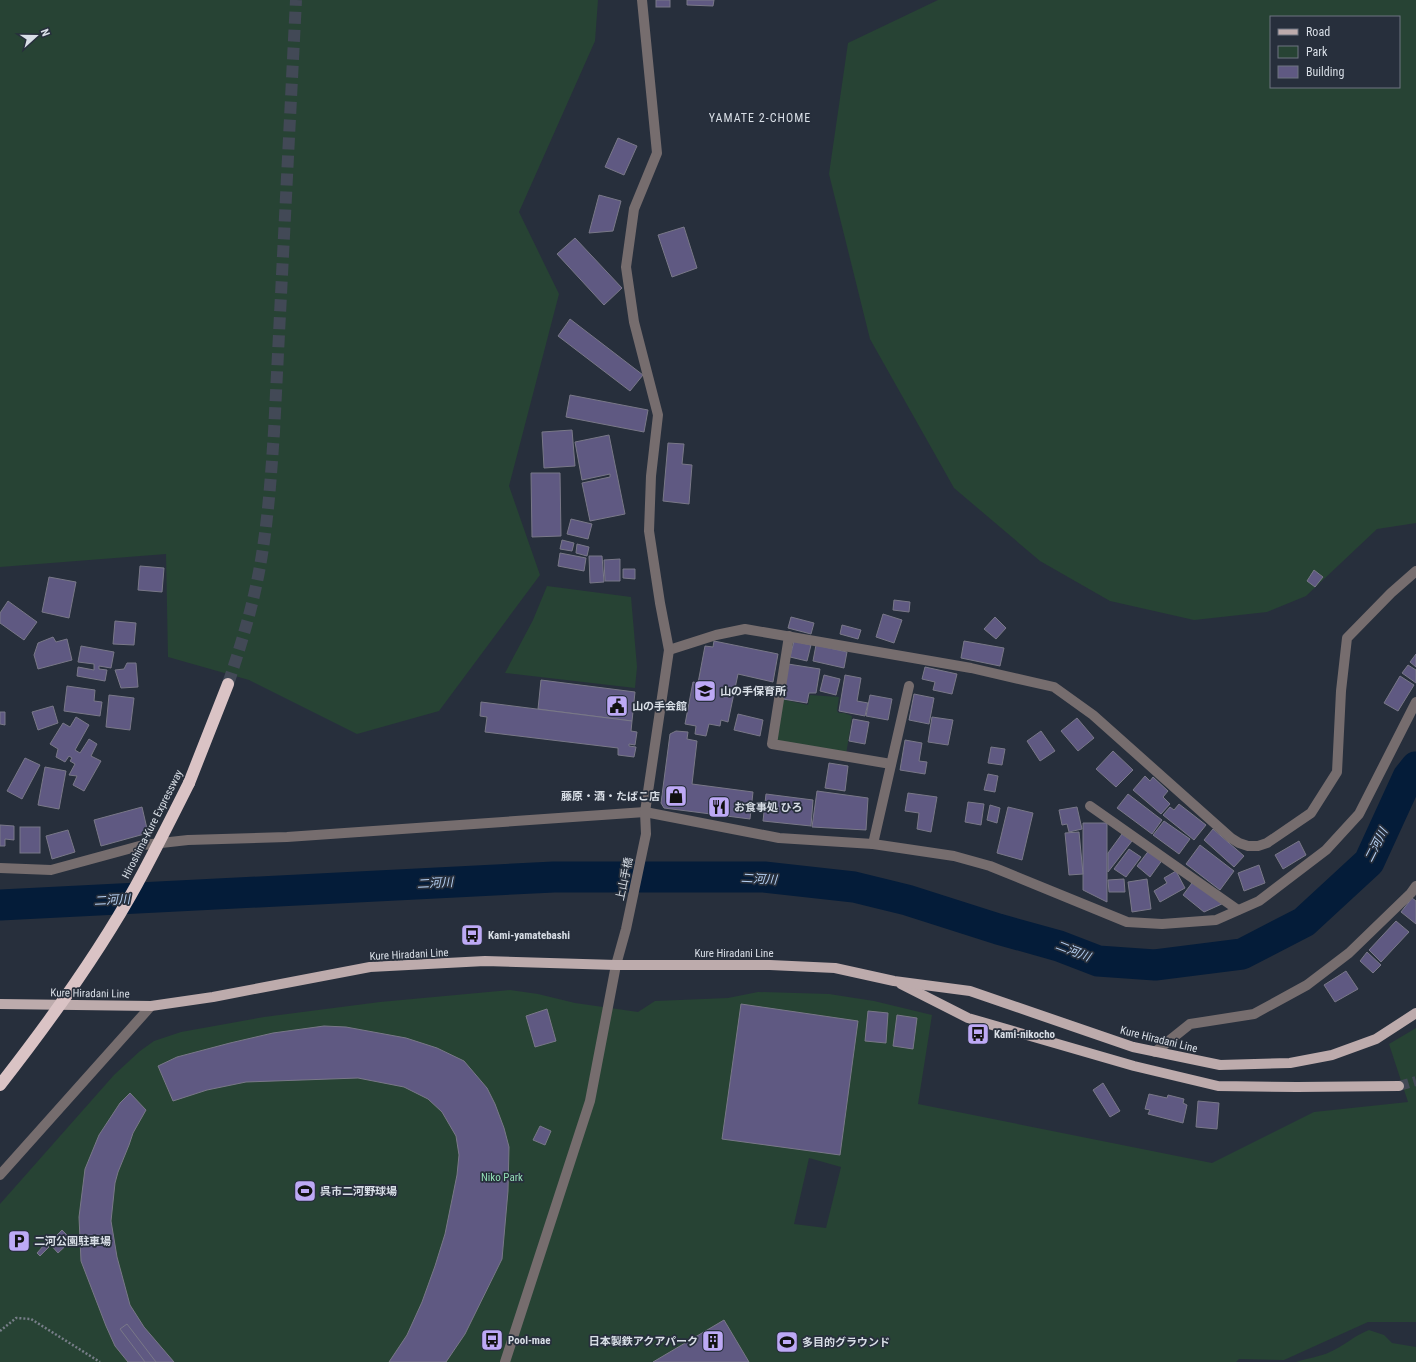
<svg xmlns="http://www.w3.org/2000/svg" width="1416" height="1362" font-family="'Roboto Condensed','Noto Sans JP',sans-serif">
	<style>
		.green { fill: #274334; fill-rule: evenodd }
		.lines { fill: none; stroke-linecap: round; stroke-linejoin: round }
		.river { stroke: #041c39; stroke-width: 31 }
		.building { fill: #5f5982; stroke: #797888 }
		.major-tunnel { stroke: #424956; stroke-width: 10; stroke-dasharray: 10 5; stroke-linecap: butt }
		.highway-tunnel { stroke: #424956; stroke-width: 12; stroke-dasharray: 12 6; stroke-linecap: butt }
		.path { stroke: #777e88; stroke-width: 2.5; stroke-dasharray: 2 2; stroke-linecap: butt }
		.minor { stroke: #766d6e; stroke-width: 10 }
		.major { stroke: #bdabac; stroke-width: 10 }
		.highway { stroke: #dac3c5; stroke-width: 12 }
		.highway-bridge { stroke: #dac3c5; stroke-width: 12 }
		.labels { text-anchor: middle; stroke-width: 3.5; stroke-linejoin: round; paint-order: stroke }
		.poi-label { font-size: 11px; font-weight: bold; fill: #d8dee6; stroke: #272f3c; text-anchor: start }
		.street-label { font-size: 11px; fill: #d8dee6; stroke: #272f3c }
		.park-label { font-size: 11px; fill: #92deb5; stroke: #272f3c }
		.neighbourhood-label { font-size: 12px; letter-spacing: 1px; fill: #d8dee6; stroke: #272f3c }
		.water-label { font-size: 12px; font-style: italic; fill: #b7d2f5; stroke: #272f3c }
	</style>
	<rect width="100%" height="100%" fill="#272f3c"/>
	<g class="green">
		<path d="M0,0h598l-3,41 -76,171 40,82 -50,192 31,89 -101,136 -82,23 -108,-54 -81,-23 -2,-103 -166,13z"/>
		<path d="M938,0h478v523l-39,6 -71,67 -39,16 -73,8 -84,-19 -70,-40 -86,-73 -84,-149 -41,-165 19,-131zM1271,17h128v70h-128z"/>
		<path d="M547,586l84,11 6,70 -2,21 -130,-15 28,-53z"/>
		<path d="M810,695l29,2 -2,14 2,2h5l8,3 -6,39 -71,-13 6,-43 27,6z"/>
		<path d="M510,990l28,4 37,9 63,9 17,-11 73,-3 30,-6 71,2 45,7 58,14 -14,89 294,59 102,-51 94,-10 -19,-58 27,-16v294h-48l-84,38 -45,-1 -3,3h-1236v-158l114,-129 26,-24 14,-10 27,-9 83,-15 116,-15zM809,1158l32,9 -15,61 -32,-4z"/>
		<path d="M1369,1330l15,5 8,8 24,4v15h-120c11,-4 24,-5 34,-10 14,-6 25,-17 39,-22z"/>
	</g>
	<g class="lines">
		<path class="river" d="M0,905l554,-28h210l90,10 53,13 91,29 61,17 39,15 57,4 87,-11 62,-32 65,-60 39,-85 8,-10"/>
	</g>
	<g class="building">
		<rect x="656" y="0" width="14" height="7"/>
		<path d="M687,0h27l-1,6 -26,-1z"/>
		<path d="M618,138l19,8 -13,29 -19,-8z"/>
		<path d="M599,195l22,6 -8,30 -24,2z"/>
		<path d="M684,227l13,41 -25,9 -14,-42z"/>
		<path d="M575,238l47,50 -18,17 -47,-51z"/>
		<path d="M570,319l73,56 -13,16 -72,-55z"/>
		<path d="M570,395l78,15 -4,22 -78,-15z"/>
		<path d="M572,430l3,36 -31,2 -2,-36z"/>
		<path d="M609,435l16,79 -35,7 -8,-38 28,-6v-3l-28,6 -7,-38z"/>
		<path d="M668,443l16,1 -2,20 10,1 -3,39 -26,-3z"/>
		<path d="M531,473h29l1,63 -29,1z"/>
		<path d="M571,519l21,5 -4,15 -21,-5z"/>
		<path d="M562,540l12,3 -2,8 -12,-2z"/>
		<path d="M577,544l12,3 -2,9 -11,-3z"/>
		<path d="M560,553l26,5 -2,13 -26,-5z"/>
		<path d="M589,556h13l2,26 -14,1z"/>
		<path d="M620,559v22h-15l-1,-21z"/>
		<path d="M140,566l24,2 -2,24 -24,-2z"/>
		<path d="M623,569h12v10l-12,-1z"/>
		<path d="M1314,570l9,7 -8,10 -8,-6z"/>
		<path d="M49,577l27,5 -7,36 -27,-6z"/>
		<path d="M894,600l16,2 -1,10 -16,-2z"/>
		<path d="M8,601l29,21 -13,18 -24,-17v-10z"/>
		<path d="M883,614l19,6 -8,23 -18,-6z"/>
		<path d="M791,617l23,6 -3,11 -23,-6z"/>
		<path d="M995,617l11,11 -10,11 -12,-10z"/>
		<path d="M115,621l21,2 -2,22 -21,-1z"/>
		<path d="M842,625l19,5 -3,9 -18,-5z"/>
		<path d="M53,637l3,5 11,-3 5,21 -34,9 -4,-14 4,-12z"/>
		<path d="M714,641l64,13 -5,28 -35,-8 -10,48 -7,-2 -1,6 -11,-2 -3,12 -11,-2 1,-8 -11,-2 8,-42 5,1 7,-37 8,1z"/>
		<path d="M794,641l17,4 -4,16 -17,-4z"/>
		<path d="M964,641l40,7 -4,18 -39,-8z"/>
		<path d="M816,645l31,7 -3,16 -31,-7z"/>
		<path d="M81,646l33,6 -3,16 -12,-2v3l8,1 -2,11 -28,-5 1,-9 16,3v-6l-16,-2z"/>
		<path d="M1416,654v13l-6,-5z"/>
		<path d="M127,663h9l2,24 -17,1 -6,-18 9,-1z"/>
		<path d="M788,664l32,5 -4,24h-7l-2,10 -24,-4z"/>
		<path d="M1408,665l8,5v13l-14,-10z"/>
		<path d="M925,667l32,7 -5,20 -19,-4 2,-8 -13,-3z"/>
		<path d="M824,675l16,4 -4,16 -16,-4z"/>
		<path d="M845,675l16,3 -4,23 11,2 -3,13 -26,-5z"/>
		<path d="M1400,676l14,9 -16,26 -14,-8z"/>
		<path d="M541,680l94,12 -3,29 -94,-12z"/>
		<path d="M67,686l28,4 -1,11 8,1 -2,14 -36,-5z"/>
		<path d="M914,694l20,4 -5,26 -20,-4z"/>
		<path d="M109,695l25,3 -4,32 -24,-3z"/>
		<path d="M870,695l22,4 -4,21 -22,-4z"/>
		<path d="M481,702l151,19 -1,10 6,1 -2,13 -6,-1v2l7,1 -2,10 -16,-2v-7l-133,-16 2,-15 -7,-1z"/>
		<path d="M53,706l5,17 -20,7 -6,-18z"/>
		<path d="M0,712h5v13l-5,-1z"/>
		<path d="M738,714l25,6 -3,16 -26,-6z"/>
		<path d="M76,717l13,8 -14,25 5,3 9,-14 8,5 -6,12 10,5 -17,30 -11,-6 4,-9 -8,-1 6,-11 -5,-3 2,-3 -3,-2 -4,6 -9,-5 2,-8 -8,-5 13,-21 7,4z"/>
		<path d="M932,717l21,3 -5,25 -20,-3z"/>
		<path d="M1077,718l17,20 -16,13 -17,-20z"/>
		<path d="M853,719l16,3 -4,22 -16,-3z"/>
		<path d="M676,731l12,1 -1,7 10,2 -5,43 61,8 -3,27 -86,-11 -3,-5 9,-69z"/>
		<path d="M1041,731l14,20 -15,10 -13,-20z"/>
		<path d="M905,740l17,3 -3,18 8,1 -2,12 -25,-4z"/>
		<path d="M991,747l14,2 -3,16 -14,-2z"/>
		<path d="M1113,751l20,19 -17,17 -20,-18z"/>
		<path d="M25,758l15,7 -18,34 -15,-8z"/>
		<path d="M829,763l19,3 -3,25 -20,-3z"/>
		<path d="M45,767l21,4 -7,38 -21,-4z"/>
		<path d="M988,774l10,2 -3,16 -11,-2z"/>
		<path d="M1145,776l5,5 3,-4 15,14 -5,6 7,7 -9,10 -28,-24z"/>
		<path d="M817,791l51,7 -2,32 -54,-3z"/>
		<path d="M908,793l29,4 -6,35 -14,-3 2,-16 -14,-2z"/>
		<path d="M766,794l47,6 -2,26 -48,-5z"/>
		<path d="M1128,794l34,26 -10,14 -35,-26z"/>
		<path d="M968,802l16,2 -3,21 -16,-3z"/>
		<path d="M1179,804l27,21 -12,15 -31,-25 7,-8 4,3z"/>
		<path d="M990,805l10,3 -3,15 -10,-3z"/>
		<path d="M142,807l6,26 -47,13 -7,-26z"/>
		<path d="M1008,807l25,6 -11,47 -25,-7z"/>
		<path d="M1077,807l5,22 -13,3 -2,-8 -5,1 -3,-15z"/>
		<path d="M1164,821l26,18 -11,15 -26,-19z"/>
		<path d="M1083,823h24v79l-24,-12z"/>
		<path d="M0,825l14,1v14l-9,-1v7h-5z"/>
		<rect x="20" y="827" width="20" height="26"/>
		<path d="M1213,829l31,27 -10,11 -30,-27z"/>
		<path d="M68,830l7,22 -23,7 -6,-23z"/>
		<path d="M1079,832l4,42 -14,1 -4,-42z"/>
		<path d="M1122,834l10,7 -24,31v-19z"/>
		<path d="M1299,841l7,14 -23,14 -8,-14z"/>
		<path d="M1200,845l34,26 -14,19 -34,-26z"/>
		<path d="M1129,849l12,8 -15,20 -12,-8z"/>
		<path d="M1150,849l13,10 -13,18 -13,-11z"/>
		<path d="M1259,865l6,18 -21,8 -6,-18z"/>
		<path d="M1176,871l9,17 -25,14 -6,-11 13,-8 -3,-5z"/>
		<path d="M1124,879l1,13h-16l-1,-12z"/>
		<path d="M1147,879l4,30 -19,3 -4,-30z"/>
		<path d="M1195,879l29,24 -20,9 -21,-17z"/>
		<path d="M1412,898l4,3v23l-15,-12z"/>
		<path d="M1396,921l13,11 -28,30 -12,-12z"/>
		<path d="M1367,952l14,13 -8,8 -13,-12z"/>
		<path d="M1346,971l12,18 -23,13 -11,-17z"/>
		<path d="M741,1004l117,17 -18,134 -118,-16z"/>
		<path d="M547,1009l9,32 -21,6 -9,-31z"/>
		<path d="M868,1011l20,2 -2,30 -21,-2z"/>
		<path d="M897,1015l20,3 -4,31 -20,-3z"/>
		<path d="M324,1026l22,1 60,11 31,10 27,13 23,27 8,16 9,24 5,19 -1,44 -6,68 -37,75 -19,28h-57l18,-27 15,-33 13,-36 10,-32 12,-59 2,-20 -3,-19 -14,-24 -14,-13 -24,-12 -46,-9 -112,4 -39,8 -34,11 -15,-35 19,-9 53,-14 43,-10z"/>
		<path d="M974,1032l14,4 -2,4 -13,-4z"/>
		<path d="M1103,1083l17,28 -10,6 -17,-27z"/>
		<path d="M130,1093l16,17 -13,23 -4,12 -11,27 -3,11 -4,38 6,36 13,48 14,22 30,35h-46l-13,-16 -9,-20 -25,-65 -2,-44 6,-48 14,-34 21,-32z"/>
		<path d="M1149,1094l18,4 1,-3 16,4 -1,4 4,2 -4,18 -35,-9 2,-4 -5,-1z"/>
		<path d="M1198,1101l21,2 -2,26 -21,-2z"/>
		<path d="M540,1126l11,5 -6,14 -12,-5z"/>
		<path d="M62,1230l10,10 -14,13 -9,-10z"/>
		<path d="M45,1244l4,3 -9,9 -3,-3z"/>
		<path d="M724,1320l25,42h-96z"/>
		<path d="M127,1324l29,38h-11l-25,-33z"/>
	</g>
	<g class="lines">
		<path class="major-tunnel" d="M1399,1086l17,-5"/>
		<path class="highway-tunnel" d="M228,684c13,-39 25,-78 32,-118 8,-44 11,-90 14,-134l22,-432"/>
		<path class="path" d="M0,1331l16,-13 15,1 69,43"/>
		<g class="minor">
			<path d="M789,636l-17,108 119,20"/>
			<path d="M669,650l47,-15 29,-6 226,39 83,19 39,28 138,123 8,5 9,3h10l9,-3 44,-30 26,-41 4,-81 6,-53 44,-45 25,-22"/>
			<path d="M1090,806l148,104"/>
			<path d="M873,844l36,-158"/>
			<path d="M0,868l51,2 92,-25 45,-5 99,-3 358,-25 134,26 94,6 81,12 36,10 137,56 35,2 54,-4 43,-19 67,-51 33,-36 57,-112"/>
			<path d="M1155,1052l35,-28 64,-10 53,-29 42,-32 62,-60 5,-7"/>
			<path d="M0,1175l151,-169"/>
			<path d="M505,1362l85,-261 26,-136 10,-36 20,-95 -1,-22 24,-162 -9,-47 -11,-72 2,-55 7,-61 -24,-93 -8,-55 8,-58 23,-56 -15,-153"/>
		</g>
		<g class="major">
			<path d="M901,984l67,34 166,48 84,20 79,1 102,-1"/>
			<path d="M0,1004l151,2 62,-9 157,-30 115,-6 131,4h154l65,3 59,13 76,10 163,56 87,18 70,-2 42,-8 44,-16 40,-26"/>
		</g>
		<path class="highway" d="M189,783l39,-99"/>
		<path class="highway-bridge" d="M0,1085c50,-64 98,-130 137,-201 18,-33 35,-67 52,-101"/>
	</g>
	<defs>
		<g id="school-square" transform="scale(1.15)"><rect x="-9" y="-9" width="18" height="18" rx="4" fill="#bda9f5" stroke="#272f3c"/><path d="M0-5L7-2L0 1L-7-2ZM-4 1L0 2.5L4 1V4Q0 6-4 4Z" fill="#111"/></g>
		<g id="civic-square" transform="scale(1.15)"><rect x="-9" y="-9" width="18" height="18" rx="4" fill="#bda9f5" stroke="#272f3c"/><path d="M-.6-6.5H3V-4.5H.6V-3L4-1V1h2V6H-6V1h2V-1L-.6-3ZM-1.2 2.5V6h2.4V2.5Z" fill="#111"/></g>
		<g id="shop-square" transform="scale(1.15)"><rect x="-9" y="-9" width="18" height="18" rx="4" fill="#bda9f5" stroke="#272f3c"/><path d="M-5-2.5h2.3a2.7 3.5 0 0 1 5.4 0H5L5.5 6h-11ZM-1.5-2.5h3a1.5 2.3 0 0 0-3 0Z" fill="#111"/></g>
		<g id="restaurant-square" transform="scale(1.15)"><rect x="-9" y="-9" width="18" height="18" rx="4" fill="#bda9f5" stroke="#272f3c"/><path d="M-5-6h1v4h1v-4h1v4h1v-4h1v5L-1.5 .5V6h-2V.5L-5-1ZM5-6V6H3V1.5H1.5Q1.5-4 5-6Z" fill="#111"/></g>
		<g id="bus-square" transform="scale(1.15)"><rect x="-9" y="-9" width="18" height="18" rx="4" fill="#bda9f5" stroke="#272f3c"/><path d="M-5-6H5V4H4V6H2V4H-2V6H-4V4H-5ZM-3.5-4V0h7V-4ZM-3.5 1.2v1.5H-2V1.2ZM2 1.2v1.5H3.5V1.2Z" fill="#111"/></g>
		<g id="stadium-square" transform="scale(1.15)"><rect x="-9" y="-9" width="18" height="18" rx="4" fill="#bda9f5" stroke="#272f3c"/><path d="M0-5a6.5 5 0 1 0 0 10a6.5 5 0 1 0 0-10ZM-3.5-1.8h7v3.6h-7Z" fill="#111"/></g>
		<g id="parking-square" transform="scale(1.15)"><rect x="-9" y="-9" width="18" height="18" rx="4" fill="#bda9f5" stroke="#272f3c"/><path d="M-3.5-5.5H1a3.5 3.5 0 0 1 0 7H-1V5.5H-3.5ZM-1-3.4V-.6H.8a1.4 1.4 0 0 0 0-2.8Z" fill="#111"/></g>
		<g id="building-square" transform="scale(1.15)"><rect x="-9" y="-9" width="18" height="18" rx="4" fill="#bda9f5" stroke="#272f3c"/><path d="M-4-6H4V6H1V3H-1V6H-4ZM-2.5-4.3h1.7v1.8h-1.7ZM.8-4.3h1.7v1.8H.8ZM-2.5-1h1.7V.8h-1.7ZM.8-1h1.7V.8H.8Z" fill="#111"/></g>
	</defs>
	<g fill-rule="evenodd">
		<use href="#school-square" x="705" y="691"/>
		<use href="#civic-square" x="617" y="706"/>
		<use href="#shop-square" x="676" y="796"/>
		<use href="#restaurant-square" x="719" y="807"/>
		<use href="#bus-square" x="472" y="935"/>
		<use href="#bus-square" x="978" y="1034"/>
		<use href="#stadium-square" x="305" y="1191"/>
		<use href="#parking-square" x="19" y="1241"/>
		<use href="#bus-square" x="492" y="1340"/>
		<use href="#building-square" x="713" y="1341"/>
		<use href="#stadium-square" x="787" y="1342"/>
	</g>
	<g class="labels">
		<g class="poi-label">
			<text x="720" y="695">山の手保育所</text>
			<text x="632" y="710">山の手会館</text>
			<text x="660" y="800" text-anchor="end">藤原・酒・たばこ店</text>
			<text x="734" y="811">お食事処 ひろ</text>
			<text x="488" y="939">Kami-yamatebashi</text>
			<text x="994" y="1038">Kami-nikocho</text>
			<text x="320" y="1195">呉市二河野球場</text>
			<text x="34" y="1245">二河公園駐車場</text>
			<text x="508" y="1344">Pool-mae</text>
			<text x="698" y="1345" text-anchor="end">日本製鉄アクアパーク</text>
			<text x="802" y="1346">多目的グラウンド</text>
		</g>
		<g class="street-label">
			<text transform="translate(152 824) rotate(-63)" y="4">Hiroshima-Kure Expressway</text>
			<text transform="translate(624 879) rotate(-78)" y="4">上山手橋</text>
			<text x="734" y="957">Kure Hiradani Line</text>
			<text transform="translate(409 954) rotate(-3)" y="4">Kure Hiradani Line</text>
			<text transform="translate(90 993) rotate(1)" y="4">Kure Hiradani Line</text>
			<text transform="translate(1159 1039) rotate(14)" y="4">Kure Hiradani Line</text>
		</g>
		<g class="park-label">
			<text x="502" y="1181">Niko Park</text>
		</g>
		<g class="neighbourhood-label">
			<text x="760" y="122">YAMATE 2-CHOME</text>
		</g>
		<g class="water-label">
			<text transform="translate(1376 845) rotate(-63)" y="4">二河川</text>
			<text transform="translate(759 879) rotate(3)" y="4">二河川</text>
			<text transform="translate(435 883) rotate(-3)" y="4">二河川</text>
			<text transform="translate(112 900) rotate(-3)" y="4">二河川</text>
			<text transform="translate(1073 951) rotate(21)" y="4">二河川</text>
		</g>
	</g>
	<rect x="1270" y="16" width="130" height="72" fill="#272f3c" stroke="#6e7580"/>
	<rect x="1278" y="29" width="20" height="6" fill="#bdabac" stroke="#6e7580"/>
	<text x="1306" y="36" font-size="12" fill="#d8dee6">Road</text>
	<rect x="1278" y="46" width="20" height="12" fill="#274334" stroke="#6e7580"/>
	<text x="1306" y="56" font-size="12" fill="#d8dee6">Park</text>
	<rect x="1278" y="66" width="20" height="12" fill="#5f5982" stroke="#6e7580"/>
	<text x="1306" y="76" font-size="12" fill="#d8dee6">Building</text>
	<g transform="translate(36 36) rotate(69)" stroke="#272f3c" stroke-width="3" paint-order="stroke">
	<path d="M0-3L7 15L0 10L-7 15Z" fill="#d8dee6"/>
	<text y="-6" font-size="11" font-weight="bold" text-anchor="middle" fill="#d8dee6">N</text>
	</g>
</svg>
